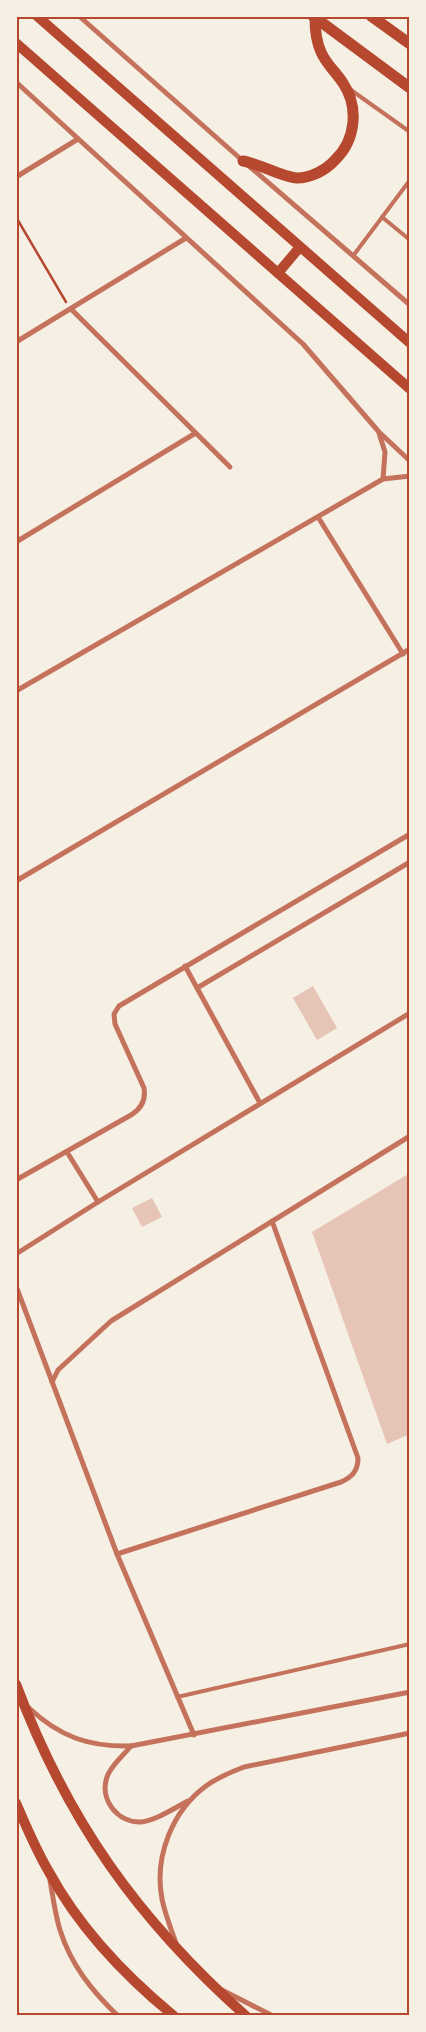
<svg xmlns="http://www.w3.org/2000/svg" width="426" height="2032" font-family="'DejaVu Sans',sans-serif">
	<style>
		.building { fill: #e6c5b7 }
		.lines { fill: none; stroke-linecap: round; stroke-linejoin: round }
		.path { stroke: #b5482f; stroke-width: 2.5 }
		.service { stroke: #c5725c; stroke-width: 4 }
		.minor { stroke: #c5725c; stroke-width: 5 }
		.secondary { stroke: #b5482f; stroke-width: 10 }
		.primary { stroke: #b5482f; stroke-width: 11 }
		.neatline { fill: none; stroke: #b5482f; stroke-width: 2 }
	</style>
	<rect width="100%" height="100%" fill="#f6efe4"/>
	<g class="building">
		<path d="M313,986l24,42 -20,12 -24,-42z"/>
		<path d="M410,1173v261l-23,10 -75,-212z"/>
		<path d="M152,1198l10,19 -20,10 -10,-19z"/>
	</g>
	<g class="lines">
		<path class="path" d="M16,217l50,85"/>
		<g class="service">
			<path d="M351,90l59,42"/>
			<path d="M382,217l28,23"/>
			<path d="M353,256l57,-76"/>
			<path d="M177,1697l233,-53"/>
		</g>
		<g class="minor">
			<path d="M79,16l164,145"/>
			<path d="M16,82l287,262 76,88 31,29"/>
			<path d="M249,166l161,139"/>
			<path d="M16,177l62,-38"/>
			<path d="M71,309l159,158"/>
			<path d="M16,342l170,-104"/>
			<path d="M379,433l6,19 -2,27"/>
			<path d="M318,517l85,137"/>
			<path d="M16,542l178,-108"/>
			<path d="M16,691l367,-212 27,-3"/>
			<path d="M16,881l394,-232"/>
			<path d="M185,966l75,137"/>
			<path d="M197,988l213,-126"/>
			<path d="M67,1152l31,50"/>
			<path d="M16,1180l115,-65c10,-6 15,-15 13,-27l-29,-64 -1,-10 5,-8 291,-172"/>
			<path d="M16,1254l82,-52 312,-189"/>
			<path d="M16,1286l101,268 77,181"/>
			<path d="M52,1382l6,-12 53,-49 299,-185"/>
			<path d="M117,1554l224,-72c11,-5 17,-11 17,-24l-86,-237"/>
			<path d="M29,1708c31,29 60,39 102,38l279,-54"/>
			<path d="M131,1746c-8,10 -20,19 -24,31 -8,23 11,46 34,45 16,-2 33,-14 47,-21"/>
			<path d="M50,1880c3,17 5,34 10,50 11,35 32,61 58,86"/>
			<path d="M176,1943c-5,-14 -11,-29 -14,-44 -8,-42 10,-88 44,-113 12,-9 25,-14 38,-19l166,-34"/>
			<path d="M222,1990l51,26"/>
		</g>
		<g class="secondary">
			<path d="M37,16l373,327"/>
			<path d="M16,43l394,346"/>
			<path d="M278,273l22,-26"/>
			<path d="M16,1684c51,136 121,235 230,332"/>
			<path d="M16,1803c10,23 20,47 33,69 31,57 75,103 125,144"/>
		</g>
		<g class="primary">
			<path d="M313,16l97,72"/>
			<path d="M371,16l39,28"/>
			<path d="M243,161c17,3 39,16 54,17 14,0 29,-8 38,-18 21,-20 24,-53 8,-77 -7,-11 -17,-19 -22,-31 -5,-11 -6,-22 -6,-34"/>
		</g>
	</g>
	<rect width="426" height="2032" fill="none" stroke="#f6efe4" stroke-width="35"/>
	<rect x="18" y="18" width="390" height="1996" class="neatline"/>
</svg>
